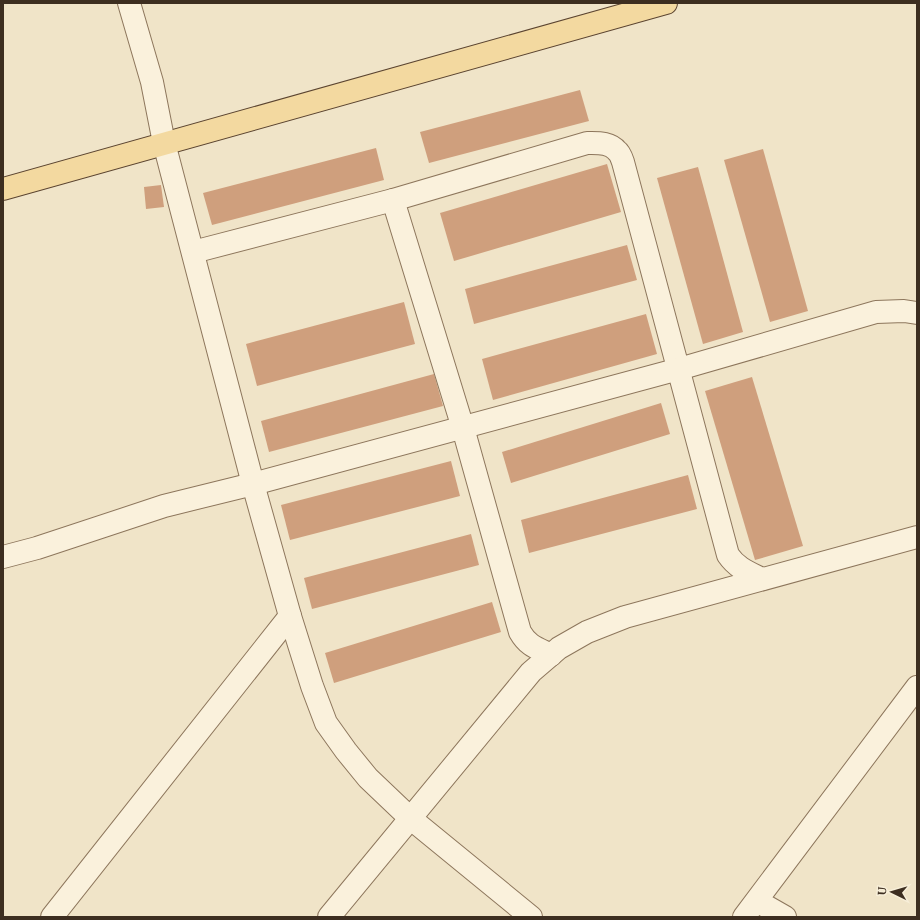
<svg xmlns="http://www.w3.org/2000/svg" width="920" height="920" font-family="Merriweather,serif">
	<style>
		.building { fill: #cf9f7d }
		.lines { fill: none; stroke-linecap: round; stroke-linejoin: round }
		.minor-casing { stroke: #8d765c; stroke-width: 24 }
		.major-casing { stroke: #5b4430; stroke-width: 24 }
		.minor { stroke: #faf1dc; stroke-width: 22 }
		.major { stroke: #f3d9a0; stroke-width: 22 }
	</style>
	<rect width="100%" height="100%" fill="#f0e4c8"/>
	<g class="building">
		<path d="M580,90l9,31 -160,42 -9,-31z"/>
		<path d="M376,148l8,32 -172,45 -9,-32z"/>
		<path d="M763,149l45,162 -38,11 -46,-162z"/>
		<path d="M607,164l14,48 -167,49 -14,-48z"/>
		<path d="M698,167l45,165 -40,12 -46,-166z"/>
		<path d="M161,185l3,22 -18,2 -2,-22z"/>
		<path d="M627,245l10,35 -163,44 -9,-35z"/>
		<path d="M404,302l11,42 -158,42 -11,-42z"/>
		<path d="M646,314l11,40 -164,46 -11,-41z"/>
		<path d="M434,374l9,32 -174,46 -8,-31z"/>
		<path d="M752,377l51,169 -48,14 -50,-169z"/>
		<path d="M661,403l9,31 -159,49 -9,-31z"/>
		<path d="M451,461l9,35 -170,44 -9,-35z"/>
		<path d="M688,475l9,34 -168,44 -8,-33z"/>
		<path d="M471,534l8,31 -167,44 -8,-31z"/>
		<path d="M492,602l9,30 -167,51 -9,-30z"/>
	</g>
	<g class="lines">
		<g class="minor-casing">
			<g id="minor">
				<path d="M129,3l23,79 12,61 89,341 37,132 22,70 14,37 20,28 22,27 42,40 121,99"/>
				<path d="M393,200l70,228 57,204c8,14 17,16 31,23"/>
				<path d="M193,252l200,-52 194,-57c11,0 23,-1 30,8 3,2 5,8 6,11l105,393c9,13 20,17 34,24"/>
				<path d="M3,557l34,-9 127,-42 89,-22 426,-115 197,-57 28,-1 13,2"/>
				<path d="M757,901l28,16"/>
				<path d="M52,917l238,-301"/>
				<path d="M329,917l202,-245 28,-24 28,-16 38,-15 292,-80"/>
				<path d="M744,917l173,-230"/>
			</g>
		</g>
		<g class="major-casing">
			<path id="major" d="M3,189l663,-186"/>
		</g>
		<use href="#minor" class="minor"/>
		<use href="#major" class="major"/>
	</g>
	<rect width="920" height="920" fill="none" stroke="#3d2e20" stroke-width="8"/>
	<g transform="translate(892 892) rotate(275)" stroke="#f7eed8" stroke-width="3" paint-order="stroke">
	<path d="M0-3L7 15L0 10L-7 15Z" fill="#3d2e20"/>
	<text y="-6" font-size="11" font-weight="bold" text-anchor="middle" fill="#3d2e20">U</text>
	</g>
</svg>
